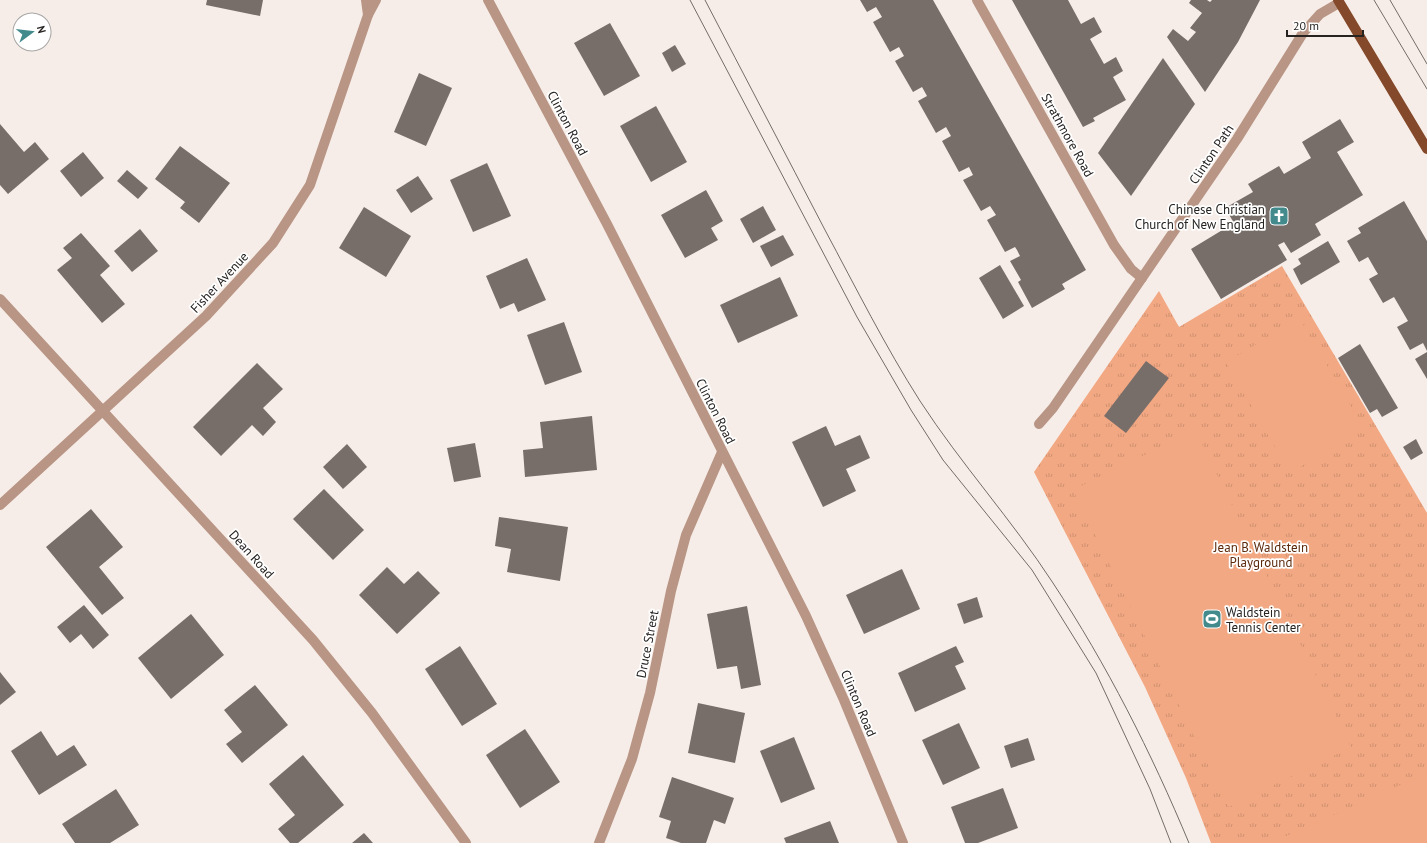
<svg xmlns="http://www.w3.org/2000/svg" width="1427" height="843" font-family="'PT Sans',sans-serif">
	<style>
		.grass { fill: url(#grass-tufts) }
		.garden { fill: #f2a882 }
		.building { fill: #776e6a }
		.lines { fill: none; stroke-linecap: round; stroke-linejoin: round }
		.minor { stroke: #b89584; stroke-width: 10 }
		.tertiary { stroke: #b89584; stroke-width: 10 }
		.primary { stroke: #84492a; stroke-width: 10 }
		.tram { stroke: #726c69; stroke-width: 1 }
		.labels { text-anchor: middle; stroke-width: 3.5; stroke-linejoin: round; paint-order: stroke }
		.street-label { font-size: 13px; fill: #262321; stroke: #fff }
		.poi-label { font-size: 13px; fill: #262321; stroke: #fff; text-anchor: end }
		.park-label { font-size: 13px; fill: #5b290c; stroke: #fff }
	</style>
	<defs>
		<pattern id="grass-tufts" width="24" height="20" patternUnits="userSpaceOnUse"><rect width="24" height="20" fill="#f2a882"/><path d="M3 7l-1-3M5 7V3M7 7l1-3M15 17l-1-3M17 17v-4M19 17l1-3" fill="none" stroke="#cf9070"/></pattern>
	</defs>
	<rect width="100%" height="100%" fill="#f7ede8"/>
	<path class="grass" d="M1282,266l145,247v330h-216l-25,-65 -41,-91 -111,-215 125,-181 20,36z"/>
	<g class="garden">
		<path d="M1300,319l64,110 -74,44 -64,-111z"/>
		<path d="M1195,430l156,317 -122,60 -156,-317z"/>
		<path d="M1427,773v70h-146l3,-6z"/>
	</g>
	<g class="building">
		<path d="M207,0h56l-3,16 -54,-11z"/>
		<path d="M860,0h73l153,270 -24,14 3,5 -33,19 -14,-26 3,-2 -11,-19 10,-5 -3,-6 -2,-3 -10,5 -18,-32 9,-5 -6,-9 -9,5 -18,-31 10,-5 -4,-8 -10,5 -17,-31 9,-5 -5,-9 -10,6 -18,-32 9,-5 -5,-9 -9,5 -18,-31 9,-5 -5,-9 -9,5 -17,-30 9,-5 -6,-10 -9,5z"/>
		<path d="M1012,0h56l13,24 13,-7 8,15 -12,7 14,25 12,-7 7,14 -10,6 13,23 -33,18 2,3 -12,6z"/>
		<path d="M1191,0h16l3,2 2,-2h48l-22,42 -33,50 -38,-55 6,-8 15,12 8,-9 -6,-4 12,-15 -13,-10z"/>
		<path d="M610,23l30,53 -36,20 -30,-53z"/>
		<path d="M675,45l11,19 -14,8 -10,-19z"/>
		<path d="M1163,58l32,46 -64,92 -33,-43z"/>
		<path d="M419,73l33,15 -26,58 -32,-14z"/>
		<path d="M656,106l31,56 -36,20 -31,-56z"/>
		<path d="M1340,119l14,23 -17,10 26,43 -48,29 6,11 -30,18 -7,-11 -6,3 9,15 -66,39 -30,-50 43,-26 -9,-15 28,-16 -5,-8 31,-18 5,8 27,-16 -9,-16z"/>
		<path d="M0,124l24,28 11,-10 14,17 -41,35 -8,-9z"/>
		<path d="M180,146l50,37 -31,40 -19,-15 5,-6 -30,-23z"/>
		<path d="M83,152l21,26 -23,19 -21,-26z"/>
		<path d="M487,163l24,53 -38,16 -23,-52z"/>
		<path d="M127,170l21,18 -10,11 -21,-18z"/>
		<path d="M418,176l15,23 -22,14 -15,-23z"/>
		<path d="M706,190l17,31 -12,7 7,12 -33,18 -24,-43z"/>
		<path d="M1404,201l23,40v110l-4,-8 -13,7 -13,-23 11,-6 -14,-24 -11,6 -14,-24 9,-5 -2,-3 -8,-14 -9,5 -12,-21 14,-8 -3,-5z"/>
		<path d="M763,206l13,24 -23,13 -13,-24z"/>
		<path d="M364,207l47,29 -25,41 -47,-29z"/>
		<path d="M140,229l18,22 -26,21 -18,-21z"/>
		<path d="M81,233l29,33 -10,9 25,29 -23,19 -45,-53 15,-12 -9,-10z"/>
		<path d="M783,235l11,20 -23,12 -11,-21z"/>
		<path d="M1328,241l12,21 -39,23 -8,-16 8,-5 -3,-5z"/>
		<path d="M527,258l19,42 -28,12 -4,-9 -14,6 -14,-33z"/>
		<path d="M1000,265l24,41 -21,13 -24,-41z"/>
		<path d="M780,277l18,39 -60,27 -18,-38z"/>
		<path d="M564,322l18,50 -37,13 -18,-50z"/>
		<path d="M1360,344l38,64 -16,9 -5,-8 -7,4 -32,-55z"/>
		<path d="M1427,352v27l-12,-20z"/>
		<path d="M1146,361l23,17 -43,55 -22,-17z"/>
		<path d="M257,363l26,26 -20,19 13,14 -13,14 -11,-11 -31,31 -28,-29z"/>
		<path d="M592,416l5,54 -72,7 -2,-27 20,-2 -3,-26z"/>
		<path d="M826,426l9,20 25,-11 10,23 -24,11 10,22 -33,16 -31,-65z"/>
		<path d="M1416,439l7,14 -12,7 -8,-13z"/>
		<path d="M475,443l6,34 -27,5 -7,-34z"/>
		<path d="M347,444l20,23 -24,22 -20,-22z"/>
		<path d="M324,489l40,41 -31,30 -40,-41z"/>
		<path d="M91,509l32,38 -24,20 25,31 -22,17 -56,-68z"/>
		<path d="M499,517l69,10 -8,54 -53,-9 4,-23 -16,-3z"/>
		<path d="M387,567l17,17 14,-13 22,22 -43,41 -38,-39z"/>
		<path d="M902,569l18,40 -56,25 -18,-39z"/>
		<path d="M977,597l6,20 -19,7 -7,-20z"/>
		<path d="M84,605l25,30 -16,14 -12,-15 -11,9 -13,-16z"/>
		<path d="M747,606l14,79 -20,4 -4,-23 -20,3 -10,-55z"/>
		<path d="M191,614l33,41 -53,44 -33,-41z"/>
		<path d="M460,646l37,58 -35,22 -37,-57z"/>
		<path d="M956,646l8,16 -9,4 11,23 -51,23 -17,-39z"/>
		<path d="M0,672l16,20 -16,13z"/>
		<path d="M255,685l33,40 -46,38 -16,-19 16,-12 -18,-22z"/>
		<path d="M698,703l47,10 -10,50 -47,-10z"/>
		<path d="M959,723l21,45 -37,17 -21,-45z"/>
		<path d="M525,729l35,53 -40,26 -34,-53z"/>
		<path d="M41,731l16,25 17,-11 13,20 -48,30 -28,-44z"/>
		<path d="M794,737l21,52 -34,14 -21,-52z"/>
		<path d="M1028,738l7,22 -24,8 -7,-22z"/>
		<path d="M303,755l41,50 -46,38h-8l-12,-14 17,-14 -26,-31z"/>
		<path d="M672,777l62,21 -9,26 -11,-4 -8,23h-25l-15,-5 5,-17 -12,-4z"/>
		<path d="M1003,788l15,40 -40,15h-13l-14,-36z"/>
		<path d="M116,789l23,36 -29,18h-35l-13,-19z"/>
		<path d="M830,821l9,22h-53l-2,-5z"/>
		<path d="M364,833l9,10h-21z"/>
	</g>
	<g class="lines">
		<g class="minor">
			<path d="M977,0l137,245 17,24 11,9"/>
			<path d="M1039,424l14,-16 184,-269 66,-106 17,-19 19,-11"/>
			<path d="M599,843l33,-84 18,-66 21,-102 15,-56 36,-83"/>
		</g>
		<g class="tertiary">
			<path d="M366,0l2,15"/>
			<path d="M488,0l119,224 199,392 38,84 59,143"/>
			<path d="M0,299l313,341 59,73 94,130"/>
			<path d="M0,505l206,-189 67,-73 37,-58 58,-170 8,-15"/>
		</g>
		<path class="primary" d="M1338,0l89,149"/>
		<g class="tram">
			<path d="M690,0l167,317 54,93 32,50 89,110 64,103 54,116 21,54"/>
			<path d="M705,0c40,77 80,153 120,230 31,58 60,116 95,171 41,63 92,119 133,182 54,82 98,169 136,260"/>
			<path d="M1374,0l53,89"/>
			<path d="M1390,0l37,64"/>
		</g>
	</g>
	<defs>
		<g id="church-square" transform="scale(1)"><rect x="-9" y="-9" width="18" height="18" rx="4" fill="#428a8c" stroke="#fff"/><path d="M-1.2-6h2.4v3.5h3.3v2.4h-3.3V6h-2.4V-.1h-3.3v-2.4h3.3Z" fill="#fff"/></g>
		<g id="stadium-square" transform="scale(1)"><rect x="-9" y="-9" width="18" height="18" rx="4" fill="#428a8c" stroke="#fff"/><path d="M0-5a6.5 5 0 1 0 0 10a6.5 5 0 1 0 0-10ZM-3.5-1.8h7v3.6h-7Z" fill="#fff"/></g>
	</defs>
	<g fill-rule="evenodd">
		<use href="#church-square" x="1279" y="216"/>
		<use href="#stadium-square" x="1212" y="619"/>
	</g>
	<g class="labels">
		<g class="street-label">
			<text transform="translate(568 123) rotate(62)" y="5">Clinton Road</text>
			<text transform="translate(1068 135) rotate(61)" y="5">Strathmore Road</text>
			<text transform="translate(1211 154) rotate(-56)" y="5">Clinton Path</text>
			<text transform="translate(219 282) rotate(-47)" y="5">Fisher Avenue</text>
			<text transform="translate(716 411) rotate(63)" y="5">Clinton Road</text>
			<text transform="translate(252 554) rotate(48)" y="5">Dean Road</text>
			<text transform="translate(647 644) rotate(-79)" y="5">Druce Street</text>
			<text transform="translate(859 703) rotate(67)" y="5">Clinton Road</text>
		</g>
		<g class="poi-label">
			<text x="1265" y="214">Chinese Christian<tspan x="1265" dy="15">Church of New England</tspan></text>
			<text x="1226" y="617" text-anchor="start">Waldstein<tspan x="1226" dy="15">Tennis Center</tspan></text>
		</g>
		<g class="park-label">
			<text x="1261" y="552">Jean B. Waldstein<tspan x="1261" dy="15">Playground</tspan></text>
		</g>
	</g>
	<g transform="translate(32 32) rotate(75)"><circle r="19" fill="#ffffff" stroke="#a8a7a6"/>
	<path d="M0-3L7 15L0 10L-7 15Z" fill="#428a8c"/>
	<text y="-6" font-size="11" font-weight="bold" text-anchor="middle" fill="#262321">N</text>
	</g>
	<path d="M1287 30v6h76v-6" fill="none" stroke="#262321" stroke-width="2"/>
	<text x="1293" y="30" font-size="12" fill="#262321" stroke="#ffffff" stroke-width="3" paint-order="stroke">20 m</text>
</svg>
